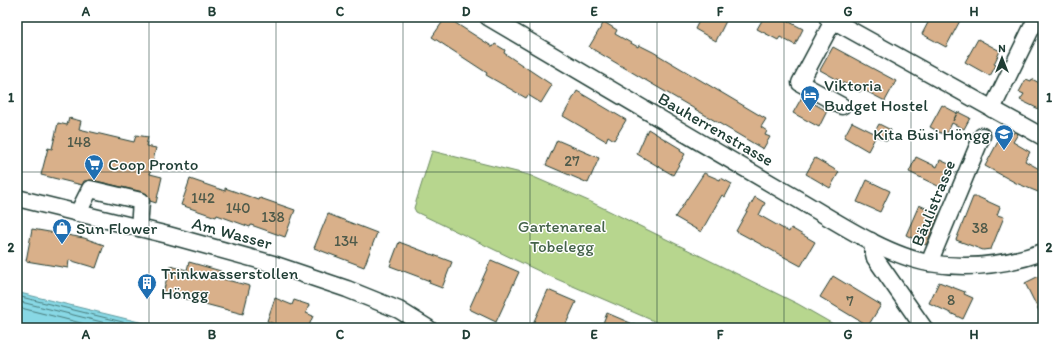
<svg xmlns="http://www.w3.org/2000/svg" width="1060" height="345" font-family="Itim,sans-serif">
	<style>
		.green { fill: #b7d68e; stroke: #6b8a61 }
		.water { fill: #88d8e5; stroke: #5e9a9e }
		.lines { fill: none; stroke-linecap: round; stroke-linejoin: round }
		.shore { stroke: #497b7b; stroke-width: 1 }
		.building { fill: #d9b08a; stroke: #1f3d34 }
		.minor-casing { stroke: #1f3d34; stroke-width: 19 }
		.minor { stroke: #fff; stroke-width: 16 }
		.grid { fill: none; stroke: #1f3d34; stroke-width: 1; stroke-opacity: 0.55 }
		.labels { text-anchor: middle; stroke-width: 3; stroke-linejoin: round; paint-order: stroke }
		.number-label { font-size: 15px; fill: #4e5a4a }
		.poi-label { font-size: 17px; fill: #1f3d34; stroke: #fff; text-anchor: start }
		.street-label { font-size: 17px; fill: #1f3d34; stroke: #fff }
		.park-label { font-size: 17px; fill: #45634a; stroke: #fff }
		.neatline { fill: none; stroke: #1f3d34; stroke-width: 1.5 }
		.grid-label { font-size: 13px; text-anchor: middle; font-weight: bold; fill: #1f3d34 }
	</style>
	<rect width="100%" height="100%" fill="#fff"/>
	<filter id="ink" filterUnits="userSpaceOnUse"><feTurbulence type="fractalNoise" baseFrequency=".025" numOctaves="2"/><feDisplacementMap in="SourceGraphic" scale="8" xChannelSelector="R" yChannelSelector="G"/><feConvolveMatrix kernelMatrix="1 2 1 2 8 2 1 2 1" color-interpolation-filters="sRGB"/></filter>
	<g filter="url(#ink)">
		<path class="green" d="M432,151l97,24 62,27 207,102 42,24h-170l-125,-54 -129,-62 -2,-4z"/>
		<path class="water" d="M17,292l3,1 144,35h-147z"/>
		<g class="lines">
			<g class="shore">
				<path d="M17,296l130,32"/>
				<path d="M17,301l109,27"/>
				<path d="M17,307l84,21"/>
			</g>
		</g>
		<g class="building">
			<path d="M446,17l47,30 2,-3 10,6 -1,3 48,32 -11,18 -13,-8 -2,3 -40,-23 1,-2 -55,-36z"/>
			<path d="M701,17h27l-12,24 -21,-12z"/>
			<path d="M764,17h16l23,12 -8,16 -15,-8 -2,3 -21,-11z"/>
			<path d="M931,17h31l-16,30 -24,-13z"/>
			<path d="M604,22l13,8 -2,4 23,13 1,-2 14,7 113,67 -5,8 6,4 -2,4 5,2 -7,12 -174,-102z"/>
			<path d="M978,39l22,12 -6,13 2,1 -6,11 -25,-14z"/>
			<path d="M833,47l63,34 -11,20 -23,-12 -2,3 -40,-22z"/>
			<path d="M1026,79l5,2 1,-2 11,6v26l-23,-11 4,-6 -5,-2z"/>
			<path d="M577,91l49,29 -12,20 -6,-4 -2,5 -43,-25z"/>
			<path d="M802,97l25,14 -8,16 -26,-14z"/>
			<path d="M942,105l15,8 -4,8 5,-9 12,6 -6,11 -12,-6 -6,13 -16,-9z"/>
			<path d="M69,118l12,3 -2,8 55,13 2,-7 12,2 -2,9 10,2 -6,26 12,3 -6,26 -6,-2 -3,-7 -4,-2 -51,-12 -8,1 -2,4 -41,-10 7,-27 4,1 6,-26 9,2z"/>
			<path d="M852,122l22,11 5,-9 12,6 -4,11 -11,-5 -8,15 -24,-14z"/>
			<path d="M648,129l33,20 -1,2 5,3 -12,21 -36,-21z"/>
			<path d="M1015,132l3,2 -5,8 17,10 -5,9 18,10v23l-27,-11 -31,-17 16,-30 4,2z"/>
			<path d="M557,140l42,18 -11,25 -42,-18z"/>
			<path d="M916,157l21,10 3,-7 11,5 -11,22 -31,-15z"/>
			<path d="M815,158l24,14 -9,16 -24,-14z"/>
			<path d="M704,173l16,7 1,-2 11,6 -7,13 -3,-2 -21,37 -26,-15z"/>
			<path d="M190,179l35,12v-3l34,12 1,-2 35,12 -10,27 -34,-12 -1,2 -33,-12 -1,2 -35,-12z"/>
			<path d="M867,180l23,11 -10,21 -23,-10z"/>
			<path d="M755,197l10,6 -6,12 30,17 2,-4 24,14 -14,24 -65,-35z"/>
			<path d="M973,197h5l22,10 -3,8 7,2 -13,32 -8,1 -27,-10z"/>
			<path d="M919,205l20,9 -13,31 -20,-10z"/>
			<path d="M328,214l49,19 -13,34 -50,-19z"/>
			<path d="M32,229l52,9 20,7 -8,23 -27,-8 -1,8 -42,-7z"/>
			<path d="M399,242l53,20 -10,26 -13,-5 1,-2 -40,-15z"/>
			<path d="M491,260l28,12 -23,50 -27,-13z"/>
			<path d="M189,262l32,9 -2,7 31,8 -7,28 -80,-21 7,-27 17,4z"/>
			<path d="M1043,274v45l-18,-36z"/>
			<path d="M833,276l48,29 -13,21 -48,-29z"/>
			<path d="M939,282l26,10 -1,2 9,4 -10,21 -34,-16z"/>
			<path d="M548,290l28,12 -12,26h-33z"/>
			<path d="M275,298l17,7 2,-5 15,5 -3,8 7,3 -5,12h-23l-18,-7z"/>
			<path d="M607,313l35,15h-41z"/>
		</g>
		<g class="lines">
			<g class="minor-casing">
				<g id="minor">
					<path d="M488,17c100,59 199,118 299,176 41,23 96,62 142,70 40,7 77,2 114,-11"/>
					<path d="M827,17l216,120"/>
					<path d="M833,21l-33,62 42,23"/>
					<path d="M992,109l45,-92"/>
					<path d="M17,198l151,37 105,29 74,25 52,21 29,18"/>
					<path d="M78,213l12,-24 51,12 -2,27"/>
					<path d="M871,241l4,17 49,70"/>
					<path d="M929,263l53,-127"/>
				</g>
			</g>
			<use href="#minor" class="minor"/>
		</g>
	</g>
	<path class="grid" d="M149,17v311M276,17v311M403,17v311M530,17v311M657,17v311M784,17v311M911,17v311M17,172h1026"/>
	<defs>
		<g id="hotel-pin" transform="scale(1)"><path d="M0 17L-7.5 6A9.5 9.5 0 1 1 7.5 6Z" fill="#1f6fb2" stroke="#fff"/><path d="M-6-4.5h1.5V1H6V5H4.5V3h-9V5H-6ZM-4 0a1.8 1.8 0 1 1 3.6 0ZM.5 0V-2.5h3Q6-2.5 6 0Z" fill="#fff"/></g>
		<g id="school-pin" transform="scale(1)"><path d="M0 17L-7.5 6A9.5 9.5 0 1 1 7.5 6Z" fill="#1f6fb2" stroke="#fff"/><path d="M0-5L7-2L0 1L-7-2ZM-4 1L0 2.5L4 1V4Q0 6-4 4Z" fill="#fff"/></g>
		<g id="supermarket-pin" transform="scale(1)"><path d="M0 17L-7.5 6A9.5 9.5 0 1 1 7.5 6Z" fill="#1f6fb2" stroke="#fff"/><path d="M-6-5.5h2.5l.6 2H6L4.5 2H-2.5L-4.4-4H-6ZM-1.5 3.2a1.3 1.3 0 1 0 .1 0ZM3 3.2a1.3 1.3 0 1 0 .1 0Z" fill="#fff"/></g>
		<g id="shop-pin" transform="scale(1)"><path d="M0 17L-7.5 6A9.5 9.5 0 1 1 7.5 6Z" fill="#1f6fb2" stroke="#fff"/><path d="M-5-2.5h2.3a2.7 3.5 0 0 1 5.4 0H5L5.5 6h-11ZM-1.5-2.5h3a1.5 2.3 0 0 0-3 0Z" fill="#fff"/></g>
		<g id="building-pin" transform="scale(1)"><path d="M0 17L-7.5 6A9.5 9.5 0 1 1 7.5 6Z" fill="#1f6fb2" stroke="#fff"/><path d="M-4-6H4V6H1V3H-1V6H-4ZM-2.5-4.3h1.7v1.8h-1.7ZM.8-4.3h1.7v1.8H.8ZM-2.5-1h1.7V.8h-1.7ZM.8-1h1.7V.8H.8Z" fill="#fff"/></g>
	</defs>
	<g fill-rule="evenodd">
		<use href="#hotel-pin" x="810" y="95"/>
		<use href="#school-pin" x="1004" y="134"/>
		<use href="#supermarket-pin" x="94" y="164"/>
		<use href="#shop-pin" x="62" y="228"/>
		<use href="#building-pin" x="147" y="283"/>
	</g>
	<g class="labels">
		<g class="number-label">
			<text x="79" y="147">148</text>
			<text x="572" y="166">27</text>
			<text x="203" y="203">142</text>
			<text x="238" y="213">140</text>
			<text x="273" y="222">138</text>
			<text x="980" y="233">38</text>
			<text x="346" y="246">134</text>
			<text x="951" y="305">8</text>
			<text x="850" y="306">7</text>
		</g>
		<g class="poi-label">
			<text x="824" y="91">Viktoria<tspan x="824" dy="20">Budget Hostel</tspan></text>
			<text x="990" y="140" text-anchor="end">Kita Büsi Höngg</text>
			<text x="108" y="170">Coop Pronto</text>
			<text x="76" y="234">Sun Flower</text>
			<text x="161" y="279">Trinkwasserstollen<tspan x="161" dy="20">Höngg</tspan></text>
		</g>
		<g class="street-label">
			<text transform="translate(716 129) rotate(30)" y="6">Bauherrenstrasse</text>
			<text transform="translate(933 203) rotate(-68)" y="6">Bäulistrasse</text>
			<text transform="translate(232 233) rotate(15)" y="6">Am Wasser</text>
		</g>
		<g class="park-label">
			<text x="562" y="232">Gartenareal<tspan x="562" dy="20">Tobelegg</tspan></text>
		</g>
	</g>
	<rect width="1060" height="345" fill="none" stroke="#fff" stroke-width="44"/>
	<g transform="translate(1002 58)" stroke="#ffffff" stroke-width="3" paint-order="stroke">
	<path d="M0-3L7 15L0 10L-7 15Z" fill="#1f3d34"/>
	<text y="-6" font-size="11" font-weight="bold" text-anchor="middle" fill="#1f3d34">N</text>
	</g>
	<rect x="22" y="22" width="1016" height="301" class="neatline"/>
	<g class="grid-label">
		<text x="86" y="16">A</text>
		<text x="212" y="16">B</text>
		<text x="340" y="16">C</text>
		<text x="466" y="16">D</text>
		<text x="594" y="16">E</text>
		<text x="720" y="16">F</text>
		<text x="848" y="16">G</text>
		<text x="974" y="16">H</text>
		<text x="11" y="102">1</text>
		<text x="1049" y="102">1</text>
		<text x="11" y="252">2</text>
		<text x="1049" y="252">2</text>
		<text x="86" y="339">A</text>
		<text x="212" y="339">B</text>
		<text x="340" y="339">C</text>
		<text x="466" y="339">D</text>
		<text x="594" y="339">E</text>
		<text x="720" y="339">F</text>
		<text x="848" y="339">G</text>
		<text x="974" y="339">H</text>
	</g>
</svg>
